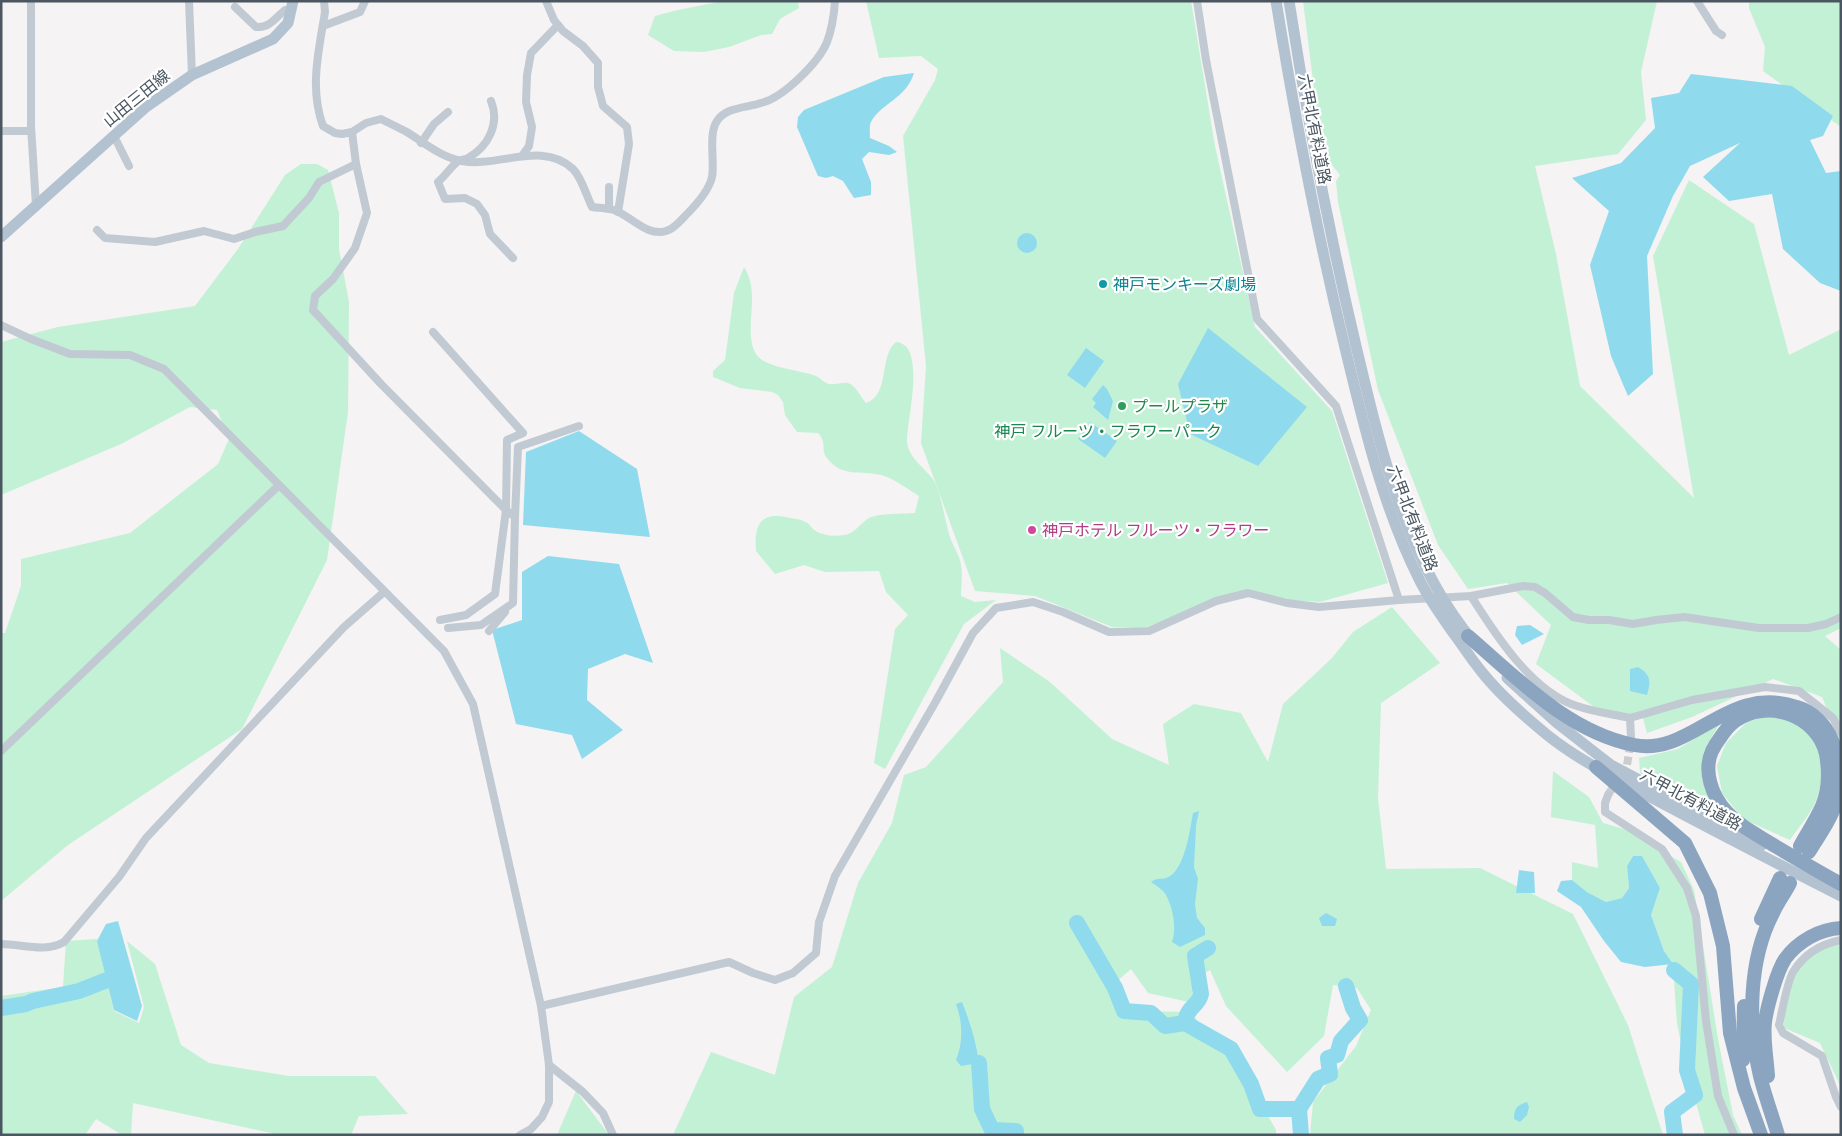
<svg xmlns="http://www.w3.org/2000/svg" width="1842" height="1136" font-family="Karla,'Noto Sans JP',sans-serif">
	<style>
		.green { fill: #c3f1d5 }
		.water { fill: #90daee }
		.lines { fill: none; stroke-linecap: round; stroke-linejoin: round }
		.river { stroke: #90daee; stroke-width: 16 }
		.street-tunnel { stroke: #caccce; stroke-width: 8; stroke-dasharray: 8 4; stroke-linecap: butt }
		.street { stroke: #c1cad2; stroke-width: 8 }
		.primary { stroke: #b3c2d1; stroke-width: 11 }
		.highway { stroke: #8ba5c1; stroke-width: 14 }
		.culture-dot { fill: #0f9aa8; stroke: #fff; stroke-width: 2 }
		.leisure-dot { fill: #2e9e5b; stroke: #fff; stroke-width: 2 }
		.hotel-dot { fill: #d1479c; stroke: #fff; stroke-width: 2 }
		.labels { text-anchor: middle; stroke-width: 4.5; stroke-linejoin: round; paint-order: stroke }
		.street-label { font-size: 16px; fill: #4a5661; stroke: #fff }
		.culture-label { font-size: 16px; fill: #0d838f; stroke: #fff; text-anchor: start }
		.leisure-label { font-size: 16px; fill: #27864d; stroke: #fff; text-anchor: start }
		.park-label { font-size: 16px; fill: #17864f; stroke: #fff }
		.hotel-label { font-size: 16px; fill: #b23c85; stroke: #fff; text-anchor: start }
	</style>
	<rect width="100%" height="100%" fill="#f5f3f3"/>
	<g class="green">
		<path d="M723,1h75l1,7 -19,11 -8,15 -11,1 -32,12 -25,5 -30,-1 -26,-16 7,-19 23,-6z"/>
		<path d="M866,1h325l24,145 40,181 77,84 56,172 -68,19 -31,-2 -41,-10 -30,8 -71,29h-35l-77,-31 -60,-5 -54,-148 5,-77 -23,-230 32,-56 3,-11 -17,-13 -42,2z"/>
		<path d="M1303,1h354l-16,71 5,48 -28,34 -83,12 21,88 24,132 114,112 -41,-242 36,-76 65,44 35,131 52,-26v299l-16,8 16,14v93l-19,-46 -49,-18 -81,38 -45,16 -4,-15h-34l-73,-54 15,-39 -44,-42 -39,6 -30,-44 -60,-155 -40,-188 -2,-21 4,-6 -18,-23z"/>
		<path d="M1749,1h92v126l-78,-56 2,-24 -16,-39z"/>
		<path d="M301,164h16l11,6 11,43v36l10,53 -1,110 -21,148 -85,169 -174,116 -67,56v-268h4l16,-47v-27l109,-26 88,-69 11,-25 -12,-29 -27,-3 -69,37 -120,51v-153l57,-15 137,-21 43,-57 47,-74z"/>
		<path d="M744,267c18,27 -2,63 12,87 8,14 46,16 60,22 5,2 8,7 13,8 6,1 14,-2 19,-1 8,2 13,15 18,20 25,-9 12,-46 30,-61 31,2 11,78 11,98 0,18 19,28 27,41 7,11 11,41 16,56 3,9 10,19 11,28 2,10 0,21 0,31l14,6 21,-2 -32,24 -79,145 -11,-6 21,-134 13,-14 -22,-23 -7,-21 -54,1 -21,-7 -29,9 -19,-23c-2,-28 5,-40 34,-33 5,1 11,1 15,4 4,1 6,5 9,8 7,5 21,7 30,5 11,-1 16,-12 25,-17 10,-5 34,-4 46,-5l4,-17c-10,-6 -27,-19 -38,-21 -21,-5 -39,3 -54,-17 -7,-8 1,-14 -9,-25l-21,-1 -12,-17 -2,-13 -5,-7 -6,-3 -32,-4 -27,-11v-6l12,-11 9,-67z"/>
		<path d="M1392,607l48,56 -59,40 -3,95 8,71 94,-1 93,46 55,111 35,110h-353l3,-33 43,-56 15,-36 -14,-22 -24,-3 -9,51 -37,36 -61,-66 -16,-36 -11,6 -10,26 -41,-9 -17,-24 -15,13 14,29 60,1 55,63 31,55v5h-603l38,-83 64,23 19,-78 38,-30 26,-84 34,-60 12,-48 22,-8 77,-85 -3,-34 50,34 62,57 57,26 -6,-41 31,-20 47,9 27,49 15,-58 49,-46 21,-26z"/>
		<path d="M1769,715c9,2 22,2 30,7 27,15 28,58 15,83 -6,12 -16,23 -24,35l-47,-21 -21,-26 -5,-27 9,-23 21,-21z"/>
		<path d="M1720,723l-13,22 -3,23 2,18 12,29 -78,-42 -1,-15 39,-9z"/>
		<path d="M1553,771l36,26 14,26 21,6 57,33 13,28 24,149 15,76 9,20h-37l-16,-57 -12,-54 -4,-59 -9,-14 -13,-36 9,-27 -18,-32h-9l-6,10 2,22 -7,10 -16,4 -19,-10 -15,-12v-18l26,6 -3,-43 -44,-8z"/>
		<path d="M97,939l17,72 25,12 5,-16 -17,-66 28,23 26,81 28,18 80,13h86l33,38 -49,2 -8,19h-71l-147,-32 -2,32h-9l-26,-16 -11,16h-84v-139l62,-9 3,-46z"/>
		<path d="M1831,942l10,1v144l-21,-44 -36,-15 1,-40 13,-23z"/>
		<path d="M576,1091l33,44h-52z"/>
	</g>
	<g class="water">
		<path d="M914,73c-8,26 -33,30 -43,49 -2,4 -1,11 -1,16l19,8 8,6 -8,3 -20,-3 -7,7 9,23v13l-17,3 -11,-17 -10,-5 -7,2 -8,-2 -21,-49 1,-10 6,-7 80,-33z"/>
		<path d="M1691,74l101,12 41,30 -10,20 -13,4 16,33 15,-2v120l-21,-8 -37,-34 -11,-55 -43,7 -26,-24 37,-34 -50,23 -17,30 -26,60 6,118 -25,22 -17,-40 -21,-91 19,-54 -37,-33 49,-15 34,-35 -4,-30 28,-5z"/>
		<circle cx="1027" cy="243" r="10"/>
		<path d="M1208,328l99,79 -49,59 -68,-32 -12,-50z"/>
		<path d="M1086,348l18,13 -19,27 -18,-13z"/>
		<path d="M1103,385l4,4 6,12 -5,19 -15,-13 3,-4 -4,-4z"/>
		<path d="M1090,422l27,19 -12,17 -27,-19z"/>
		<path d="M579,431l58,38 13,68 -127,-12 3,-73z"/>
		<path d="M548,556l71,8 34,99 -28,-9 -37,15 -1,31 36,30 -41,29 -10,-24 -56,-11 -24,-94 30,-10v-48z"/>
		<path d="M1530,625l14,9 -22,11 -7,-10 2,-9z"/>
		<path d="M1638,667c13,8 13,14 9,28l-17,-4v-22z"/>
		<path d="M1199,811l-3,15 -2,41 4,12 -3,25 2,14 8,10v7l-25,12 -8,-5c5,-14 1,-34 -6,-47 -2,-5 -10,-9 -15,-13 7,-5 9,-2 15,-4 19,-6 24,-49 27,-65z"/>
		<path d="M1633,856h9l18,32 -9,27 13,36 9,13 -28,3 -24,-5 -17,-21 -23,-34 -24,-16 4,-10 11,-1 15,12 19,10 16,-4 7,-10 -2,-22z"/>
		<path d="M1519,870l15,2 1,21h-19z"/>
		<path d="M1326,913l11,6 -2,7h-13l-3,-8z"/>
		<path d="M118,921l24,85 -5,15 -23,-11 -17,-69 9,-17z"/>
		<path d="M962,1002c8,20 14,39 17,61l-18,3 -5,-6c7,-17 7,-38 0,-56z"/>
		<path d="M1527,1102l2,5 -2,8 -7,7 -6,-3c0,-10 3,-14 13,-17z"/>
	</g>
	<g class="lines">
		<g class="river">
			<path d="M1077,923l38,65 9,23 27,2 14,13 20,-3 46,26 20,35 9,25h39l2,26"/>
			<path d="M1674,970l17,14 -4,86 8,25 -23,17 3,23"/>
			<path d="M1,1008l25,-4 7,-3 46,-10 28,-11"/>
			<path d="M1185,1023c2,-17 13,-16 16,-29l-6,-38 13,-8"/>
			<path d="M979,1063l3,46 10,21 24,1v4"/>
			<path d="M1299,1109l19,-30 12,-5 -2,-16 9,-3 4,-14 19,-21 -7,-12 -7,-22"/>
		</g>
		<path class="street-tunnel" d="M1608,795l19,-30 4,-25"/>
		<g class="street">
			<path d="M31,1v125l5,80"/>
			<path d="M189,1l3,74"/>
			<path d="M324,1l1,11c-6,38 -16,76 -2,114l12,7 7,1 10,-2 14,-9 15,-4c8,4 16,8 24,12 19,11 35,26 57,30 35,7 81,-21 111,8 9,9 13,26 19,38 7,1 15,1 22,3 17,6 33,27 52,21 8,-2 15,-11 20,-16 10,-10 23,-24 26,-38 3,-15 -4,-43 5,-56 9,-14 29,-13 44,-18 22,-5 58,-41 66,-61 5,-13 7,-27 8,-41"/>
			<path d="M546,1l8,19 9,11 20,15 15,17v24l5,19 24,21 2,17 -11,68"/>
			<path d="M1197,1l9,59 51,259 79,87 63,194"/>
			<path d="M1697,1l19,30 6,4"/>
			<path d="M235,7l21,20c14,1 19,-9 29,-17h7"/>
			<path d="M323,26l37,-14 5,-11"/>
			<path d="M491,101c9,22 -2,45 -23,57 -3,2 -7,1 -11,4 -7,6 -12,14 -19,20l7,17 20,-1 12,6 8,11 5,19 23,24"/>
			<path d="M1,131h30"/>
			<path d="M352,132l4,32 11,49 -12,35 -22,31 -18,17 -2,14 68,74 125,126 9,7"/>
			<path d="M114,136l15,30"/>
			<path d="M421,143l13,-19 14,-12"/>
			<path d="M522,156l7,-10 3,-19 -6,-25 1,-27 4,-22 27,-28"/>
			<path d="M609,209v-22"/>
			<path d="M97,230l8,8 50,4 49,-11 30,8 21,-7 28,-6 26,-28 10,-16 37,-18"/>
			<path d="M1,325l30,14 39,15 60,1 34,14 280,282 29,53 68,302 188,-44 24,11 22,7 18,-7 23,-20 3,-31 16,-46 101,-175 37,-68 23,-25 37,-6 30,10 46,20 40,-1 67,-30 32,-8 39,10 32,4 80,-7 72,-4 52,-10 12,1 10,6 28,24 16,3h20l24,4 23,-4 28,-3 75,11h49l18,-4 15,-7"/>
			<path d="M433,332l90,101 -16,7 -1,70 -11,84 -29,21 -26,5"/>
			<path d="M1471,596c24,38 61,96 106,110 17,6 35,8 53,12l1,20"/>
			<path d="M448,628l33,-3 32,-22 2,-86 3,-70 61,-21"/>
			<path d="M489,631l16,-19"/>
			<path d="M1630,718l62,-18 73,-13 34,4 34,27 8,15"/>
			<path d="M1,751l277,-265"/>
			<path d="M1608,795l-3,8v9l57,37 25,39 9,28 10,105 12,75 16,39"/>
			<path d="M1841,940c-20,4 -37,14 -48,32 -6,10 -11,40 -14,53l4,8 39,23 14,41 5,10"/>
			<path d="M1,944c21,0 44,9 63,-2l55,-65 27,-39 198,-211 40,-35"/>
			<path d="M549,1065l34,27 20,21 10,22"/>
			<path d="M520,1135l11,-6 11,-12 7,-15v-37l-8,-59"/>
		</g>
		<g class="primary">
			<path d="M1276,1c19,117 41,232 69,347 19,79 38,160 75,233 9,18 22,36 34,53 9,12 17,25 27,37 18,23 42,44 65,63 32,26 71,45 108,65 62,33 124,65 187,97"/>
			<path d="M1289,1c18,116 40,231 67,345 24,100 50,217 118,296"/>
			<path d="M1,237l145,-130 46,-32 81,-36 15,-16 5,-22"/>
			<path d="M1507,678l50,45 54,42 151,80"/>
		</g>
		<g class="highway">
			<path d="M1468,636c49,42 100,96 166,109 58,12 93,-62 163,-38 16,5 29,18 35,33 9,21 10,52 0,73 -6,14 -16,27 -23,39"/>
			<path d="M1596,767l89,76 25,50 13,53 7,87 14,55 17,47"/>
			<path d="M1800,846c7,-13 16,-26 22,-40 7,-16 7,-35 4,-52 -9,-39 -59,-56 -91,-33 -7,5 -11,11 -15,17 -3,4 -6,9 -8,13 -9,20 0,45 14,60 14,16 32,24 49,35 22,13 44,26 66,38"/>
			<path d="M1761,919l19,-41"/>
			<path d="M1743,1060l1,-54"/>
			<path d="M1768,1076c-1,-17 -5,-37 -3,-54 2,-15 12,-51 20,-63 13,-18 35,-30 56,-31"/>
			<path d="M1778,1135c-6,-20 -13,-39 -18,-59 -12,-51 -12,-115 13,-163 5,-11 12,-20 17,-30"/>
		</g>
	</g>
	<circle class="culture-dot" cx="1103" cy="284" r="5"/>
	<circle class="leisure-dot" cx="1122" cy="406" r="5"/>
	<circle class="hotel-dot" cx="1032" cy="530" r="5"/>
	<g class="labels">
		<g class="street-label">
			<text transform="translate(136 98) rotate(-39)" y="6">山田三田線</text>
			<text transform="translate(1315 129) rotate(79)" y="6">六甲北有料道路</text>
			<text transform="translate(1413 518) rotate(69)" y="6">六甲北有料道路</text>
			<text transform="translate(1691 799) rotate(28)" y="6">六甲北有料道路</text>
		</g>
		<g class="culture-label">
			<text x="1113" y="290">神戸モンキーズ劇場</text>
		</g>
		<g class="leisure-label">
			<text x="1132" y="412">プールプラザ</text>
		</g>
		<g class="park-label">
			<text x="1108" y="437">神戸 フルーツ・フラワーパーク</text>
		</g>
		<g class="hotel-label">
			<text x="1042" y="536">神戸ホテル フルーツ・フラワー</text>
		</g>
	</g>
	<rect width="1842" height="1136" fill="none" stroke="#4a5661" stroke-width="5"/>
</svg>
